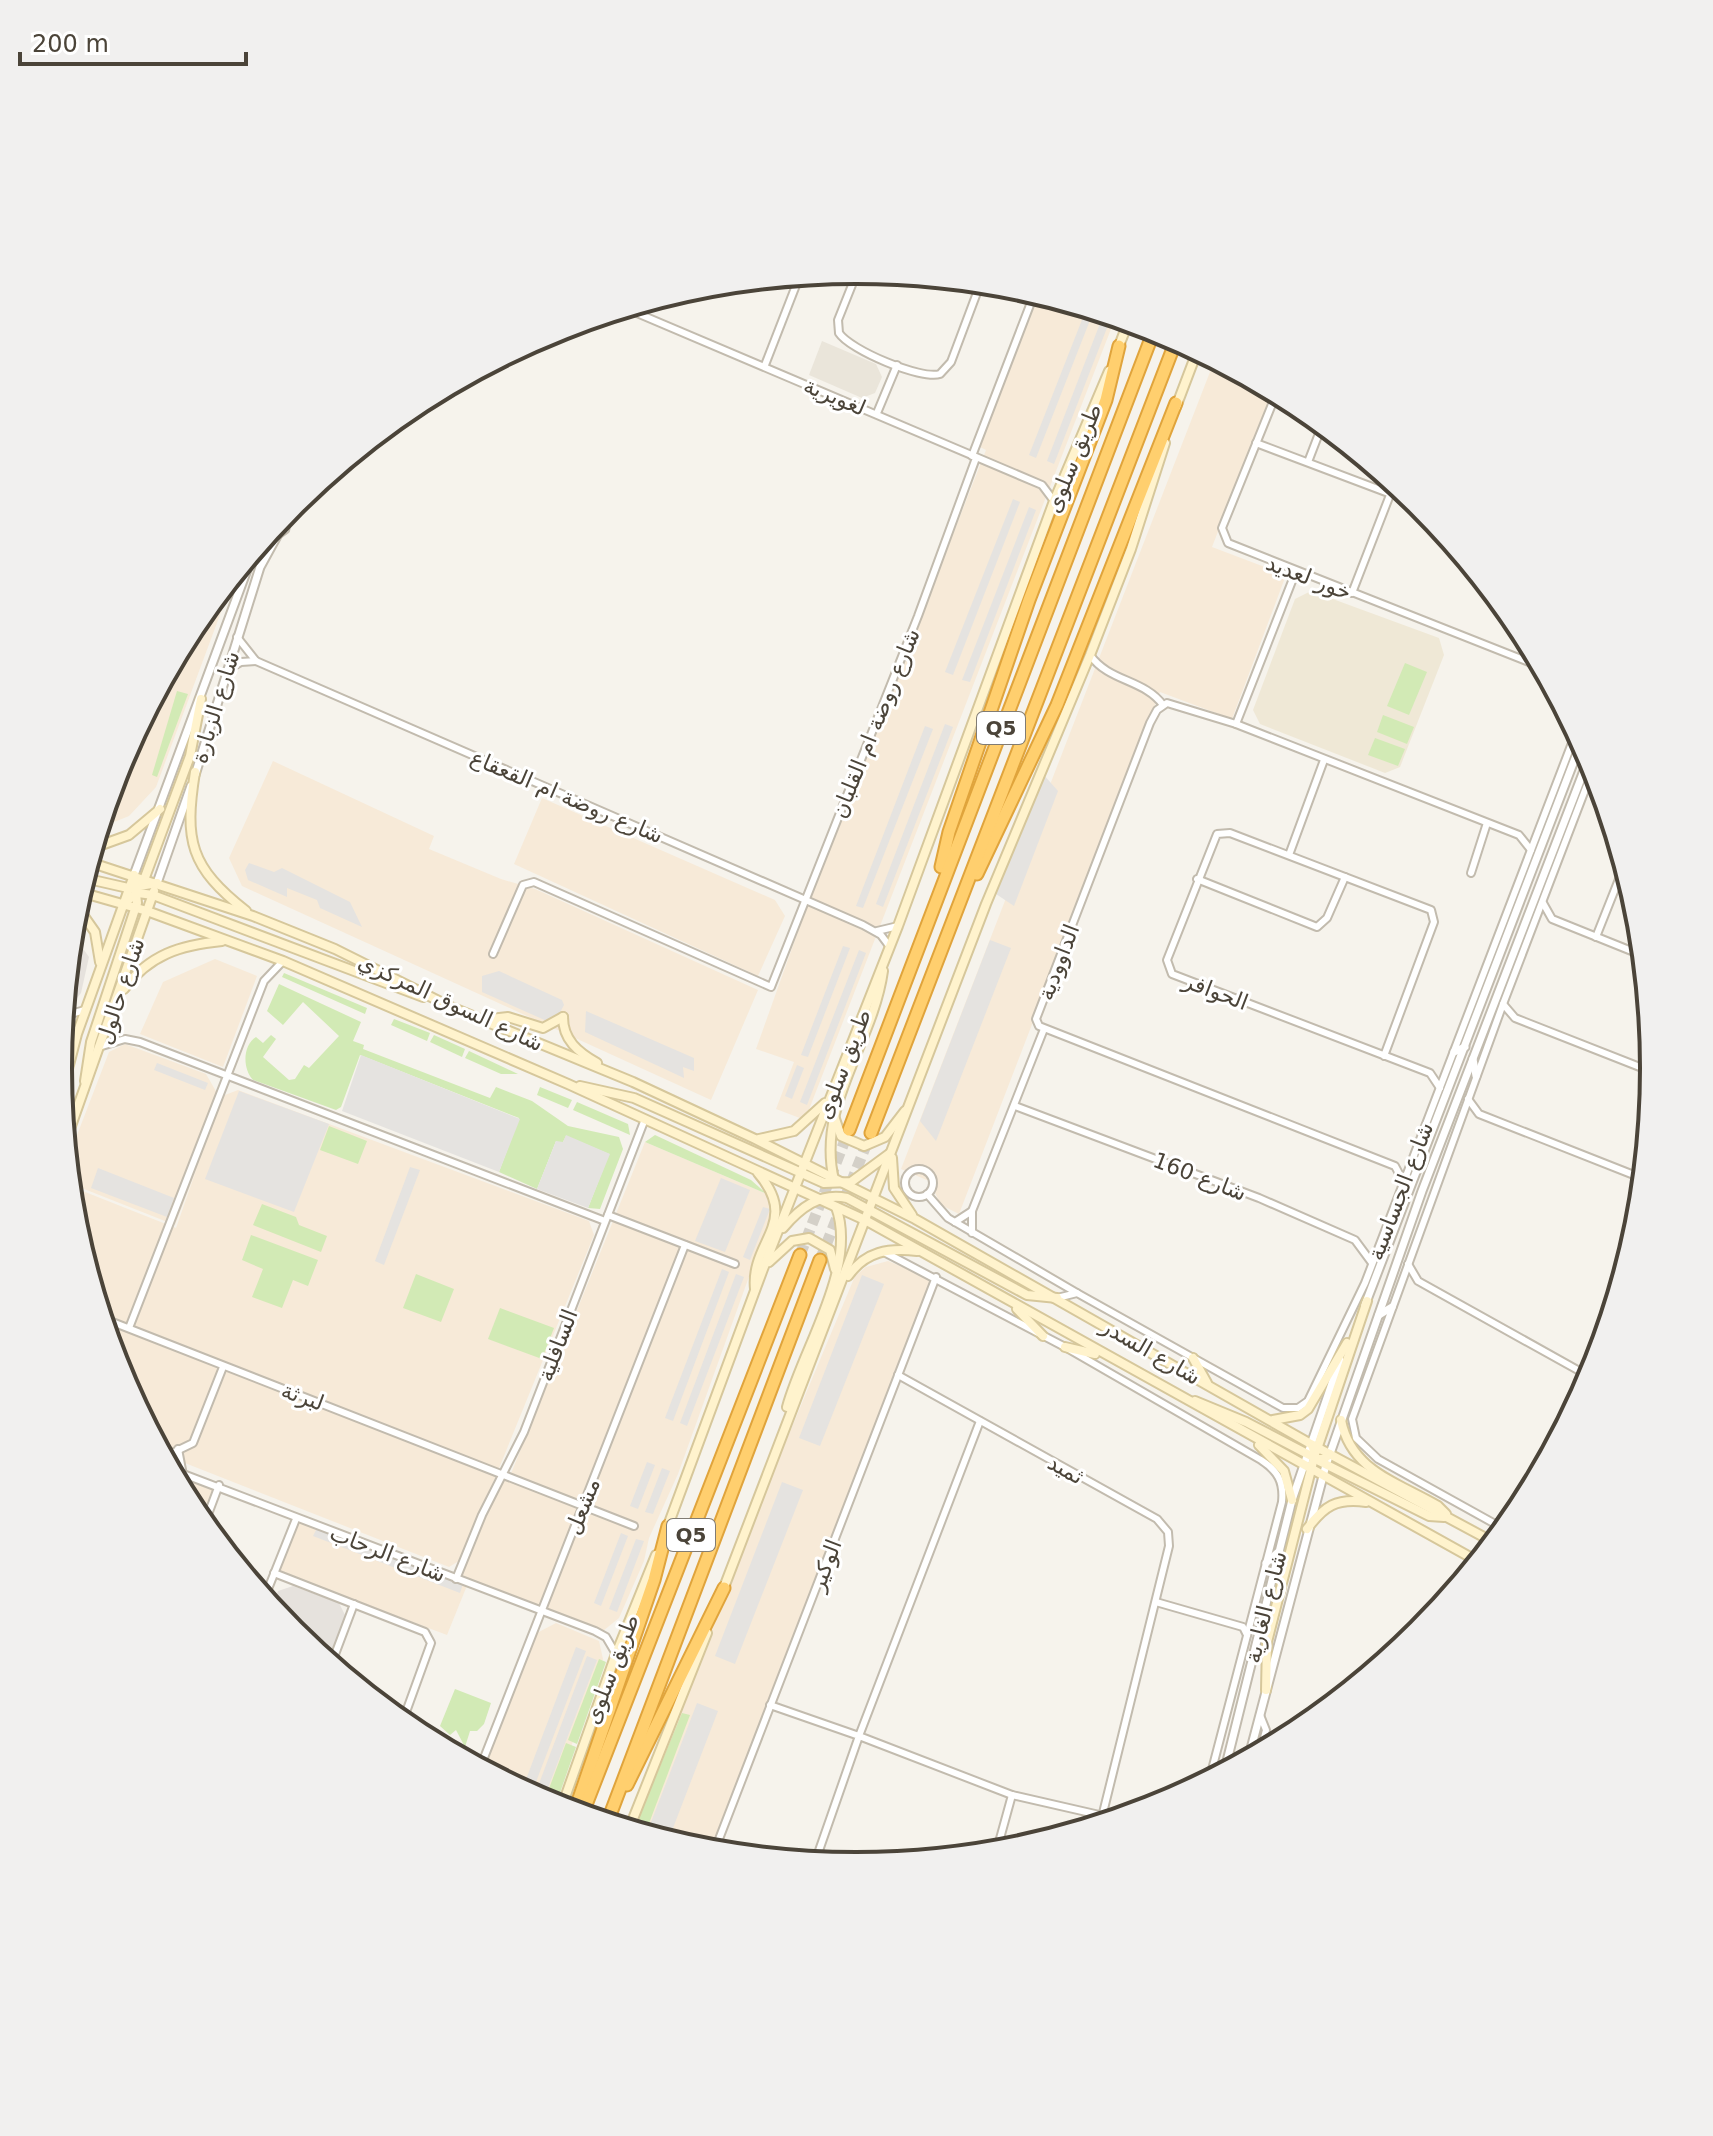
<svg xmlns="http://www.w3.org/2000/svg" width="1713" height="2136" font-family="'DejaVu Sans','Noto Naskh Arabic',sans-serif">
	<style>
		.residential { fill: #eae5da }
		.commercial { fill: #f7ead8 }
		.industrial { fill: #e6e2dd }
		.education { fill: #efe8d6 }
		.green { fill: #d2eab5 }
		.parking { fill: #e5e3e0 }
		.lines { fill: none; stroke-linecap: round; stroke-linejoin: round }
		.motorway-tunnel { stroke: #d4d0c8; stroke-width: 11; stroke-dasharray: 11 5.5; stroke-linecap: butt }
		.minor-casing { stroke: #c2bbae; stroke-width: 10 }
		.tertiary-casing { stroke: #c2bbae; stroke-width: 11 }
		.secondary-casing { stroke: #d6c79b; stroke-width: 12 }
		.motorway-casing { stroke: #e0a43c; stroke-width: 15 }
		.minor { stroke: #fff; stroke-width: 6 }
		.tertiary { stroke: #fff; stroke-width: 7 }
		.secondary { stroke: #fff3cd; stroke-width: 8 }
		.motorway { stroke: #ffcf6e; stroke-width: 11 }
		.labels { text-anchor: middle; stroke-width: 6; stroke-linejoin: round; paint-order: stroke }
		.shield { fill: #fff; stroke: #817c74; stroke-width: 2 }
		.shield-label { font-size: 20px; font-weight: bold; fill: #4b4439 }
		.street-label { font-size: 22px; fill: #4b4439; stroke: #fff }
		.rim { fill: none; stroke: #4b4439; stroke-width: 4 }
	</style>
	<rect width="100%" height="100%" fill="#f6f3ec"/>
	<path class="residential" d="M822,341l54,23 6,13 -7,16 -13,5 -53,-23z"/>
	<g class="commercial">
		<path d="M1039,293l77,23 -311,804 -29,-11 18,-47 -38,-13 49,-137 181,-462 -6,-3z"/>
		<path d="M1215,359l58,31 -61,157 74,28 -54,144 -72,-27 -201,522 -18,-9 -12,-24 -28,-12z"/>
		<path d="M245,561l-21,43 -68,183 -27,29 -30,12 20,-66 74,-138z"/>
		<path d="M273,761l161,75 -5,13 72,30 34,10 223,101 -47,110 -469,-214 -13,-28z"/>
		<path d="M542,798l233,102 10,16 -27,60 -244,-112z"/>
		<path d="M215,959l42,17 -34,91 -83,-33 23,-52z"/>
		<path d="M125,1044l81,30 11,19 8,2 13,-5 351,131 5,14 -132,324 -13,8 -287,-113 -43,-81 -46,-150 -3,-37 106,42 21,-60 -22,57 -106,-42 -2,-22 42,-109z"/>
		<path d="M645,1142l122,52 6,16 -95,264 -29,64 -5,23 -25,57 -16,13 -143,-56 39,-97 9,3z"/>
		<path d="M888,1261l43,18 -221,573 -76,-21 140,-361 81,-194 11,-9z"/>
		<path d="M171,1472l45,15 -14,36 -10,-12z"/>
		<path d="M300,1518l168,65 -21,52 -168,-63z"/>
		<path d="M556,1623l43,18 4,18 -53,146 -67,-36 52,-135z"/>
	</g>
	<g class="industrial">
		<path d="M71,932l18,25 -8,36 -12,15 -5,-1z"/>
		<path d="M293,1586l46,17 7,14 -18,45 -36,-30 -20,-24 6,-17z"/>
	</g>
	<path class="education" d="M1311,591l128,47 5,17 -44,112 -15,6 -125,-49 -7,-14 42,-111z"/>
	<g class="green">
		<path d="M1405,663l22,9 -18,43 -22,-9z"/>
		<path d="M177,691l11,3 -31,83 -5,-2z"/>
		<path d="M1383,715l31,12 -7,17 -30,-12z"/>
		<path d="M1375,738l30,11 -7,17 -30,-11z"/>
		<path d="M284,973l83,35 -2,6 -83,-37z"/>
		<path d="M279,984l82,38 -8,19 11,4 -1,4 127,49 6,-11 36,14 36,25 51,11 4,12 -23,60 -12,-1 21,-54 -43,-18 -4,8 -6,-3 -19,48 -38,-17 20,-54 -159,-63 -19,52 -5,3 -83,-30c-11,-12 -10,-35 3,-43l7,6 8,-8 5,4 -13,18 26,23 6,-1 9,-14 5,3 30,-32 -36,-34 -20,23 -16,-14z"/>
		<path d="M394,1019l36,14 -3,8 -36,-16z"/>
		<path d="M434,1035l31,14 -3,8 -32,-15z"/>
		<path d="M469,1051l49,23h-17l-36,-16z"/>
		<path d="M540,1087l32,13 -4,8 -31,-13z"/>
		<path d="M577,1102l51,22 2,11 -57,-25z"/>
		<path d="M329,1126l38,15 -9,23 -38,-14z"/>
		<path d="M655,1135l96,45 16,14 -122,-52z"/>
		<path d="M262,1204l34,13 3,8 28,11 -6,16 -68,-27z"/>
		<path d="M251,1235l67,25 -10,26 -15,-6 -11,28 -30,-11 11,-28 -21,-9z"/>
		<path d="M416,1274l38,15 -13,33 -38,-14z"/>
		<path d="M500,1308l54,20 -12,31 -54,-20z"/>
		<path d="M599,1659l7,3 -29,82 -9,-4z"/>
		<path d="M455,1689l36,14 -7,21 -7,7h-7l-5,16 -9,-17 -6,5 -10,-9z"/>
		<path d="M682,1713l8,2 -45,119 -12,-3z"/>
		<path d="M566,1743l10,4 -21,60 -11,-5z"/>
	</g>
	<g class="parking">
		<path d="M1087,307l7,3 -58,148 -7,-3z"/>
		<path d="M1104,313l8,2 -58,149 -7,-3z"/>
		<path d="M1013,499l7,3 -67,173 -8,-3z"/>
		<path d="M1029,507l7,3 -66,172 -8,-2z"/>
		<path d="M945,724l8,3 -70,180 -7,-3z"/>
		<path d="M925,726l8,3 -70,179 -7,-2z"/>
		<path d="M1043,774l15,17 -44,115 -18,-12z"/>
		<path d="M249,863l25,9 8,-4 68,34 12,25 -42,-19 -3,-8 -30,-12v9l-39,-17 -3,-10z"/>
		<path d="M990,940l21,8 -75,193 -16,-20z"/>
		<path d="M843,946l7,2 -42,109 -7,-2z"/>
		<path d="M859,950l7,3 -59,152 -7,-3z"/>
		<path d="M499,971l63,29 2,5 -7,13 -8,4 -67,-30v-16z"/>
		<path d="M586,1011l108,47v13l-11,-4 1,11 -99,-46z"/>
		<path d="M361,1055l159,64 -21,53 -157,-61z"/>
		<path d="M157,1063l51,20 -3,7 -51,-20z"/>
		<path d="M797,1065l7,3 -12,31 -7,-3z"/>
		<path d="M239,1091l90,33 -35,88 -89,-33z"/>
		<path d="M566,1135l44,19 -22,54 -51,-19 19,-48 7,1z"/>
		<path d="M410,1167l10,3 -36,95 -9,-4z"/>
		<path d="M98,1168l76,30 -7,19 -76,-29z"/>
		<path d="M721,1178l29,12 -25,62 -30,-11z"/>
		<path d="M763,1207l7,2 -20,51 -7,-3z"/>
		<path d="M722,1269l7,3 -56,149 -8,-3z"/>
		<path d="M736,1274l8,3 -57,149 -7,-3z"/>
		<path d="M862,1275l22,9 -64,162 -21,-8z"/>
		<path d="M647,1462l8,3 -17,44 -8,-3z"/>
		<path d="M662,1468l8,3 -17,43 -8,-2z"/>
		<path d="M782,1482l21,8 -68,174 -20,-8z"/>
		<path d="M317,1528l146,56 -3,9 -147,-57z"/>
		<path d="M621,1533l7,3 -27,70 -7,-3z"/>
		<path d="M636,1539l8,2 -27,71 -8,-3z"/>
		<path d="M576,1647l10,4 -55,144 -9,-5z"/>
		<path d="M587,1656l10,4 -54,141 -9,-4z"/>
		<path d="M697,1703l21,8 -50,130 -22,-6z"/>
	</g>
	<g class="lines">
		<g class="motorway-tunnel">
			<path d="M800,1255l49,-125"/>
			<path d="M820,1260l49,-122"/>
		</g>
		<g class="minor-casing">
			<g id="minor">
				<path d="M858,270l-20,50 1,13c11,17 82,47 101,41l11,-12 30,-80"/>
				<path d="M948,279l30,11"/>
				<path d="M721,283l17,-2"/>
				<path d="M625,308l417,177 12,16"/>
				<path d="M765,365l35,-90"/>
				<path d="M1277,392l-55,136 6,15 316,125"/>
				<path d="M877,413l20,-48"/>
				<path d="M1256,443l135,51"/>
				<path d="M972,456l63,-164"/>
				<path d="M1308,462l15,-39"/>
				<path d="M1352,593l43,-111"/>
				<path d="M237,637l19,24 607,264 18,10 9,12"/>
				<path d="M1090,655c19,27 54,24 73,50"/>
				<path d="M227,670l14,-8 15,-1"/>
				<path d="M1236,724l60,-153"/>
				<path d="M1289,855l35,-95"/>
				<path d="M1471,873l16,-50"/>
				<path d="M1197,879l120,48 10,-9 18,-41"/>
				<path d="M1543,903l9,16 92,37"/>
				<path d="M877,931l21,-5"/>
				<path d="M1596,937l29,-73"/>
				<path d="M493,954l30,-69 11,-3 237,105 147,-371 58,-158"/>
				<path d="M1503,1004l12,14 140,55"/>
				<path d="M63,1016l22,-6"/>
				<path d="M64,1017l13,17"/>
				<path d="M102,1046l23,-7 15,3 465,179"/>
				<path d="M1384,1056l50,-134 -3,-12 -201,-77 -13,1 -50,126 5,14 258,99 10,15"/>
				<path d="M1468,1099l11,15 165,65"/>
				<path d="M1015,1106l244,92 96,42 17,23"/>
				<circle cx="919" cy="1183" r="14"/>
				<path d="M1404,1183l-9,-17 -356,-140 -3,-7 114,-296 7,-13 10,-7 69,21 283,111 12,15"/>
				<path d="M927,1194l21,24 129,75"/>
				<path d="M608,1215l127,49"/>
				<path d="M955,1222l17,-11"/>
				<path d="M972,1233v-22l72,-182"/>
				<path d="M884,1252l181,95 196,113c17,11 23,22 21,42l-73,279"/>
				<path d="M1408,1264l10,17 174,97"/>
				<path d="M1057,1298l20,-5 206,115h15l10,-7 57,-118 212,-553"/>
				<path d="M102,1318l532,208"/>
				<path d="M129,1328l135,-347 19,-20"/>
				<path d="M898,1375l259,144 11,13 1,14 -69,279"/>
				<path d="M980,1421l-121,315 153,59 105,24"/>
				<path d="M178,1449l5,26"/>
				<path d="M164,1457l29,-14 30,-76"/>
				<path d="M170,1469l425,162 11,6 10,17"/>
				<path d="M204,1525l15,-40"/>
				<path d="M1506,1530l-128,-71 -22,-21 -4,-19 151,-415 92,-240"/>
				<path d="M274,1573l151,59 6,11 -29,80"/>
				<path d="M456,1579l26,-64 42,-83 121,-313"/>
				<path d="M264,1599l32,-80"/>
				<path d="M1156,1602l87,25 4,8"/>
				<path d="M331,1665l23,-61"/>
				<path d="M770,1705l89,31 -44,126"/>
				<path d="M1260,1753l6,-23 -6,-15"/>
				<path d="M480,1768l205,-523"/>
				<path d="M714,1852l222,-575"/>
				<path d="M996,1853l16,-58"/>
			</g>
		</g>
		<g class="tertiary-casing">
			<g id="tertiary">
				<path d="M267,534h11l7,-5 1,-18"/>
				<path d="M195,775l65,-208 18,-33"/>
				<path d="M134,875l121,-327"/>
				<path d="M157,883l34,-97"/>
				<path d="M1454,1052l11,-5"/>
				<path d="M1473,1059l3,17"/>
				<path d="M1365,1305l217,-565"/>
				<path d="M1379,1315l13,-8"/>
				<path d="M1266,1563l11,-10"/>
				<path d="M1248,1760l78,-295 96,-274 168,-436"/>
				<path d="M1224,1773l68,-273 48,-140"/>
			</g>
		</g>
		<g class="secondary-casing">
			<g id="secondary">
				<path d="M1117,351l12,-31"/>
				<path d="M1176,407l22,-58"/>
				<path d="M195,772c-11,69 -5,95 51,139"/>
				<path d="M93,848l36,-13 31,-26"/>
				<path d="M89,862l164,54 82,33 116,58 182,75 122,57 160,80 394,224 186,100"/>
				<path d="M84,878l44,10 29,-5"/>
				<path d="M144,880l46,-124 11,-57"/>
				<path d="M80,892l67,19 136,50 285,123 297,136 614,342"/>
				<path d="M122,904l16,-11 15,2 270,102"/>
				<path d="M76,905l19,27 5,30"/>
				<path d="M124,989c25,-34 56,-44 98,-48"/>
				<path d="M563,1017c0,23 15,35 34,46"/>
				<path d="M482,1020l26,-3 35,11 20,-11"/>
				<path d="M85,1081l6,-39 46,-139 -3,-28"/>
				<path d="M580,1086l54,12 190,85 27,-1 38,-28"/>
				<path d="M61,1096l16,-62 57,-159"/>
				<path d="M834,1116l7,20 23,10 21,-9 20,-26"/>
				<path d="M759,1139l35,-8 31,-28"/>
				<path d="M65,1143l89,-252"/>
				<path d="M892,1158l2,30 18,27"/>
				<path d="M834,1180c-18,-76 39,-136 49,-209"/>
				<path d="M783,1228c17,-20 37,-36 64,-30l180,97 30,3"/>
				<path d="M769,1262l23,-21 17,-3 21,12 5,19"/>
				<path d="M848,1276c18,-25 40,-28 69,-25"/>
				<path d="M755,1289c-5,-48 46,-66 3,-116"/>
				<path d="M1017,1309l26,27"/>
				<path d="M1065,1347l30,7"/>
				<path d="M1193,1358l14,25"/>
				<path d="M1195,1401l51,21 71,37h7l6,-5"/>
				<path d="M787,1407c16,-59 71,-140 49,-200"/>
				<path d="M1273,1420l27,-5 8,-6 39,-66"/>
				<path d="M1341,1420c10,51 56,62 97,86l8,8"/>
				<path d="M1259,1445l25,26 8,29"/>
				<path d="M1316,1452l51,-151"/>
				<path d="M1319,1461l110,55 15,1"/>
				<path d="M1307,1529c17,-23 29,-31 59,-27"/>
				<path d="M666,1531l97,-262 135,-343 156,-425 55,-130"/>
				<path d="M723,1590l263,-686 104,-249 41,-106 34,-106"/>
				<path d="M1266,1690l1,-48 48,-188 -3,-9"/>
				<path d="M561,1809l55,-155 40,-99"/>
				<path d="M629,1829l78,-196"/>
			</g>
		</g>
		<g class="motorway-casing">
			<g id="motorway">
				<path d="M941,867l8,-35 80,-232 77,-200 13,-54"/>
				<path d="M977,874l80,-169 119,-302"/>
				<path d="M849,1130l306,-802"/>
				<path d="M871,1133l306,-795"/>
				<path d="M627,1785l97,-197"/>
				<path d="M574,1813l80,-233 14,-54"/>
				<path d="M582,1815l218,-560"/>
				<path d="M607,1823l213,-563"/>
			</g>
		</g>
		<use href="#minor" class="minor"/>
		<use href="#tertiary" class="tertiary"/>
		<use href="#secondary" class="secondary"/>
		<use href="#motorway" class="motorway"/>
	</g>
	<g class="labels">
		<g class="shield">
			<rect x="977" y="712" width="48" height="32" rx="6"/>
			<rect x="667" y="1519" width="48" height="32" rx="6"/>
		</g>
		<g class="shield-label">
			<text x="1001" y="735">Q5</text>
			<text x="691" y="1542">Q5</text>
		</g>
		<g class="street-label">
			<text transform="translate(835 396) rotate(23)" y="8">لغويرية</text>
			<text transform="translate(1073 458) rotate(-68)" y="8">طريق سلوى</text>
			<text transform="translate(1309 577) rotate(21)" y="8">خور لعديد</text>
			<text transform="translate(215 707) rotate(-73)" y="8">شارع الزبارة</text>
			<text transform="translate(875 723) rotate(-68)" y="8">شارع روضة ام القلبان</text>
			<text transform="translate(567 796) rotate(23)" y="8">شارع روضة ام القعقاع</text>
			<text transform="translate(1058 962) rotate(-69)" y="8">الداوودية</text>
			<text transform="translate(120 991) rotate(-72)" y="8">شارع حالول</text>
			<text transform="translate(1216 991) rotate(21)" y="8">الحوافر</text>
			<text transform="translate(451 1002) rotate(25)" y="8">شارع السوق المركزي</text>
			<text transform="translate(843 1064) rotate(-69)" y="8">طريق سلوى</text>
			<text transform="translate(1200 1176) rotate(21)" y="8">شارع 160</text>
			<text transform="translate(1400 1191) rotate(-69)" y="8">شارع الجساسية</text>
			<text transform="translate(557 1345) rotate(-69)" y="8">السافلية</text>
			<text transform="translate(1151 1351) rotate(30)" y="8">شارع السدر</text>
			<text transform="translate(303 1396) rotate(20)" y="8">لبرثة</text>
			<text transform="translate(1066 1469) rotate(29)" y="8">ثميد</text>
			<text transform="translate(582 1506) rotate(-68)" y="8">مشعل</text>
			<text transform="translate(388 1553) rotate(21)" y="8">شارع الرحاب</text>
			<text transform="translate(825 1565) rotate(-69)" y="8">الوكير</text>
			<text transform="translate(1265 1607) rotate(-76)" y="8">شارع الغارية</text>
			<text transform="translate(611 1669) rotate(-69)" y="8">طريق سلوى</text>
		</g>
	</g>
	<path d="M0 0H1713V2136H0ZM72 1068a784 784 0 1 1 1568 0a784 784 0 1 1-1568 0Z" fill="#f1f0ef" fill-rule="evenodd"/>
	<path class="rim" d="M72 1068a784 784 0 1 1 1568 0a784 784 0 1 1-1568 0Z"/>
	<path d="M20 52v12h226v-12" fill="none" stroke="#4b4439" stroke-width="4"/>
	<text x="32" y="52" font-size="24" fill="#4b4439" stroke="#ffffff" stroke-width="6" paint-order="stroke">200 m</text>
</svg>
